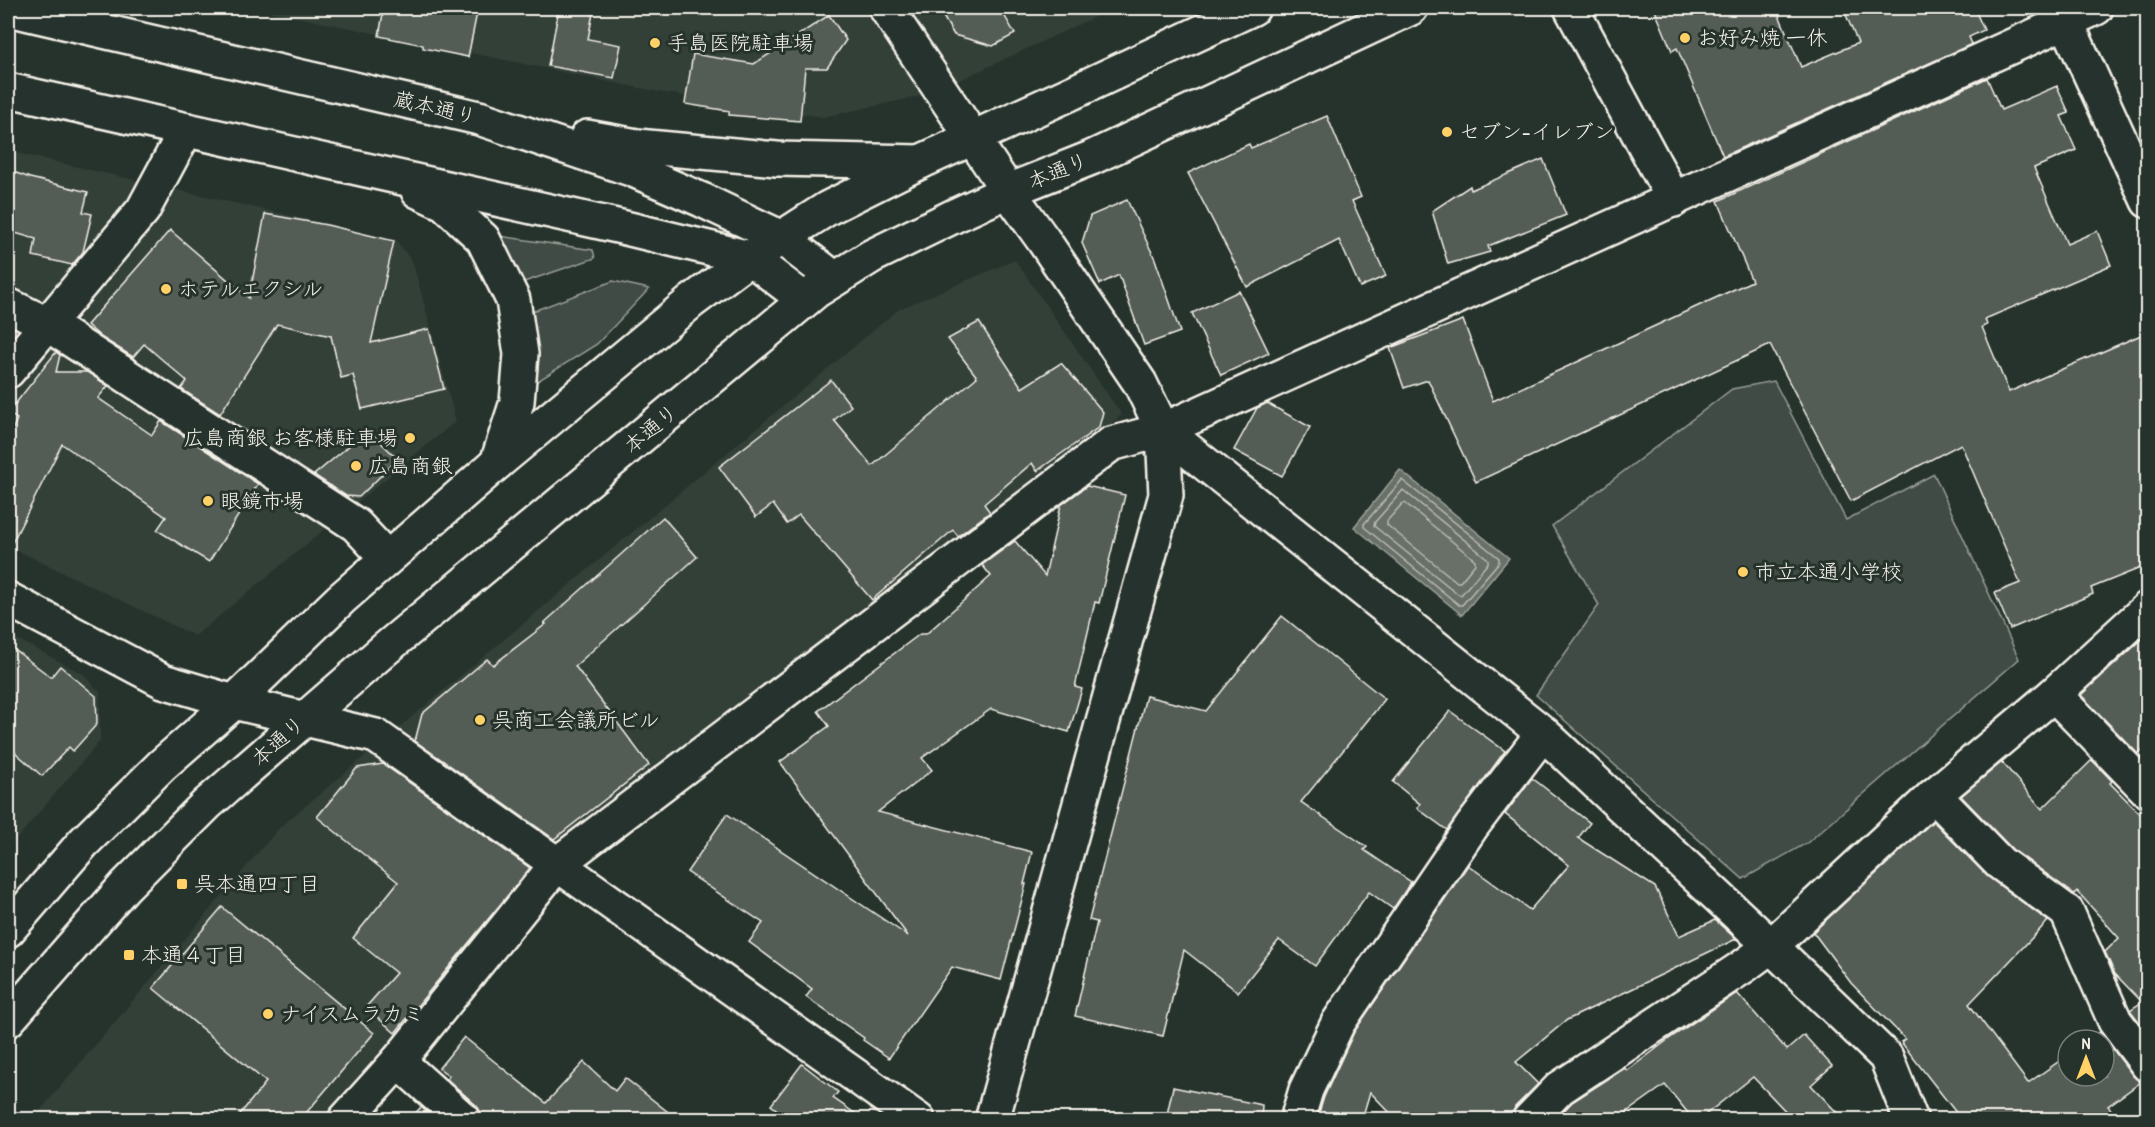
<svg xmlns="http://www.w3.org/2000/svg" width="2155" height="1127" font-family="'Patrick Hand','Klee One',sans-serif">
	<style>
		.built { fill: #333f39 }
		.green { fill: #414b45; stroke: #9a9e96; stroke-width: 1.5 }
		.water { fill: #676f68; stroke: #9fa39b; stroke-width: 1.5 }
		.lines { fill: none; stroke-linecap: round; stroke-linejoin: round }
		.shore { stroke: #bcbdb5; stroke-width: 1.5 }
		.building { fill: #525c55; stroke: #f4f1e8; stroke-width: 1.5 }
		.minor-casing { stroke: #f4f1e8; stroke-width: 38 }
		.highway-casing { stroke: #f4f1e8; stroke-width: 38 }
		.minor { stroke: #26332d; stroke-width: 33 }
		.highway { stroke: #26332d; stroke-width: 33 }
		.poi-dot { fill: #ffd166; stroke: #26332d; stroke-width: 2 }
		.labels { text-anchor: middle; stroke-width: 6; stroke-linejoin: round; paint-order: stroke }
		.poi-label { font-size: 21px; fill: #f4f1e8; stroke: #26332d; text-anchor: start }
		.street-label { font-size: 21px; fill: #f4f1e8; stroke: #26332d }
	</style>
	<rect width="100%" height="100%" fill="#26332d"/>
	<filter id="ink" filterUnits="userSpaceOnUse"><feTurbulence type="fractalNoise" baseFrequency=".0167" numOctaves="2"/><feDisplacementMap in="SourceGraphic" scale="12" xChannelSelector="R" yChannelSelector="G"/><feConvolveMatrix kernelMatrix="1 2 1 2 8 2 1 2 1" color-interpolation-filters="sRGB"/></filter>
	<g filter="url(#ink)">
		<g class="built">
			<path d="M253,8h861l-184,86 -107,23 -164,-25z"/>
			<path d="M8,151l388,89 17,23 43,158 -261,215 -187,-90z"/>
			<path d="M1015,260l107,155 -567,440 -229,264 -294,1 247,-292 620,-519z"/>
			<path d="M8,634l75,40 17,18v49l-92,108z"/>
		</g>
		<g class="green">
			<path d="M492,235l101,15 2,8 -77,26z"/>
			<path d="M613,281l36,8 -52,55 -64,40v-73z"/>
			<path d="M1774,381l72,139 88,-46 85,185 -212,184 -64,36 -207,-184 63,-90 -47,-79 180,-137z"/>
		</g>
		<path class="water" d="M1400,470l109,88 -47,57 -108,-88z"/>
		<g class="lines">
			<g class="shore">
				<path d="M1402,480l97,78v4l-37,43h-3l-95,-78v-3z"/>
				<path d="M1403,490l85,69v4l-27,32 -3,-1 -84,-68 1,-4z"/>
				<path d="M1405,503l70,57v4l-15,18h-3l-70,-57v-4l15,-17z"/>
			</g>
		</g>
		<g class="building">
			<path d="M384,8h94l-10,49 -45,-9v-3l-44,-9z"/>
			<path d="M559,8h35l-6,31 33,6 -7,33 -66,-12z"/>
			<path d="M938,8h62l15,26 -22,12 -39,-11z"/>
			<path d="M1654,8h122l25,59 57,-24 -15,-35h131l10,22 -15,7 3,7 -249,112 -46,-108 -5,3z"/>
			<path d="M829,15l17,25 -19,28h-22l-5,53 -71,-6v-4l-44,-7 8,-50 61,10z"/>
			<path d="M1987,78l14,32 56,-24 12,27 -8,3 15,34 -42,18 33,76 30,-13 14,34 -126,54 2,6 -5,2 27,65 139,-60v233l-57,23 2,6 -83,35 -15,-36 25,-10 -59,-139 -110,57 -81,-156 -294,137 -48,-102 -24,8 -14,-40 73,-28 30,81 259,-120 -34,-80z"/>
			<path d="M1327,116l34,81 -9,4 34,75 -26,11 -21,-47 -92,47 -59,-114 61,-29 2,4z"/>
			<path d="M1543,159l23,56 -78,31 2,6 -42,12 -16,-53 38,-25 1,4z"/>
			<path d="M8,170l22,8 58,14 -5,20 9,2 -9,38 -11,13 -39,-9 3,-17 -28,-8z"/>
			<path d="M1127,200l28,59 25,73 -36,13 -25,-70 -19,9 -18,-41 8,-27z"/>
			<path d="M265,214l62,11 67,16 -23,102 58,-14 15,60 -82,20 -9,-34 -12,3 -10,-42 -54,-12 -57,90 -39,-25 6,-8 -43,-37 -11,13 -31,-19 -15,-13 83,-95 79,68z"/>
			<path d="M1239,291l30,62 -48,22 -29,-62z"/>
			<path d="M979,322l43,66 39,-25 42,49 -4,15 -62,44 -5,-8 -48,41 6,8 -32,24 -5,-6 -81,70 -73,-85 -12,9 -14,-20 -17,13 -37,-50 112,-87 20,26 -17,14 38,46 105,-89 -29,-38z"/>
			<path d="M56,352l4,3 -4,17h31l21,14 -10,12 54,37 9,-14 97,63 -49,78 -52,-32 9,-13 -104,-73 -54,107v-111l9,-21 -9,-6z"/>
			<path d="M1267,403l43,24 -28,49 -48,-26 23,-42z"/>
			<path d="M368,430l30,29 -39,38 -13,-1 -32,-21z"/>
			<path d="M1087,486l38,9 -26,108 -4,-1 -20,85 7,2 -13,43 -78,-23 -69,49 10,12 -54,42 154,40 -8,32h2l-25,96 -49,-13 -63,91 -26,-18 1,-2 -58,-41 6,-8 -63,-47 14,-19 -76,-51 40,-58 181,122 -128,-174 49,-36 -11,-15 102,-77h6l65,-58 -9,-11 33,-24 30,35 16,-71z"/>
			<path d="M663,517l34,40 -122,109 74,99 -95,74 -139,-98 7,-27 65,-55 6,6 53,-41 -2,-1z"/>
			<path d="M1282,616l103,83 -84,103 66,45 -3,3 47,32 -18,27 -24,-17 -54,74 -36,-26 -41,52 -54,-42 -21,86 -88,-20 22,-94 -8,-2 57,-224 60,15z"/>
			<path d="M2148,634v111l-10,9 -57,-59z"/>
			<path d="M8,645l43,32 9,-11 36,30 1,28 -24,27 -4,-4 -27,29 -34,-30z"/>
			<path d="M1450,711l55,40 -58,79 -30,-22 3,-4 -27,-22z"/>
			<path d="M2092,760l20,21 -2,2 38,39v211l-18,-23 12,-8 -27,-28 -10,-22 14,-14 -42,-47 -3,3 -62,-45 -51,-53 41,-34 40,47z"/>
			<path d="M383,764l147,104 -135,165 -29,-26 30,-34 -43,-35 45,-56 -81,-65 40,-49z"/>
			<path d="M1532,778l58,45 -12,15 77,49 24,49 36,-16 21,19 -169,81 -51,42 22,22 -23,23 -4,12h-115l-26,-27 -8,27h-45l7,-22 30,-65 114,-167 62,45 39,-45 -64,-51z"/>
			<path d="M1933,821l54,55 61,45 -79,83 59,79 40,-28v21h36v-36h-16l12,-8 33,44 8,6 -33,24 11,13h-158l-60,-77 4,-3 -54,-56 -38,-51z"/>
			<path d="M222,907l152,126 -73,86h-65l30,-37 -113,-94z"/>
			<path d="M1737,993l50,57 17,-15 28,31 -21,19 32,34h-50l-40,-42 -53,42h-7l-28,-34 -48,34h-61l16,-17 53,-34 2,3 42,-32z"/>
			<path d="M464,1037l82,66 38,-41 31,29 10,-13 52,41h-195v-5l-5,-8 -30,-27 2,-3 -10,-8z"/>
			<path d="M802,1064l36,28 -5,6 30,21h-74l-18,-14z"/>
			<path d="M1173,1087l89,18 -1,14h-95z"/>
			<path d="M421,1107l14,12h-25z"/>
		</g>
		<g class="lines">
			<g class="minor-casing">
				<g id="minor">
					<path d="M886,8l122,183 36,50 96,142 23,47 3,65 -174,625"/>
					<path d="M1571,8l103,192"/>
					<path d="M2060,8l88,193"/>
					<path d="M8,9l471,109 152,51 71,31 80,38 53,41"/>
					<path d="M8,90l609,136 133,32 55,42"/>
					<path d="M587,137l50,9 140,13 143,3"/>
					<path d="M418,191l26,12 39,36 30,61 8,54 -4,48 -20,61"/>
					<path d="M8,305l39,19 309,201 31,33"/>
					<path d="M8,371l135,-161 43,-80"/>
					<path d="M1163,430l380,303 228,213 115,111 25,63"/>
					<path d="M8,599l155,82 71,21 142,34 542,384"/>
					<path d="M2054,694l94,97"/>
					<path d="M1934,795l66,68 67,49 48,109 33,44"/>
					<path d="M398,1061l66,59"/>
					<path d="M345,1120l53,-59 159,-197 554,-420 52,-14 933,-422"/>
					<path d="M1297,1120l9,-30 32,-67 134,-197 71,-93"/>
					<path d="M1529,1120l31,-32 184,-122 27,-20 163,-151 120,-101 94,-86"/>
				</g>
			</g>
			<g class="highway-casing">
				<g id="highway">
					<path d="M8,930l75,-87 79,-78 72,-63 107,-103 156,-136 195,-162 58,-43 78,-50 92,-46 145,-66 188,-88"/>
					<path d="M8,1020l117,-134 82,-82 177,-154 432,-359 56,-35 84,-41 52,-24 83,-33 320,-150"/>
				</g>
			</g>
			<use href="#minor" class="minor"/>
			<use href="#highway" class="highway"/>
		</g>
	</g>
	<g class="poi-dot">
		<circle cx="1685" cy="38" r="6"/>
		<circle cx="655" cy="43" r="6"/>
		<circle cx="1447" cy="132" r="6"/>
		<circle cx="166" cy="289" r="6"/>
		<circle cx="410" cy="438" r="6"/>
		<circle cx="356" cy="466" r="6"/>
		<circle cx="208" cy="501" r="6"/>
		<circle cx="1743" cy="572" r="6"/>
		<circle cx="480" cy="720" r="6"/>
		<rect x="176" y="878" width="12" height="12" rx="3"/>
		<rect x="123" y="949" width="12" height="12" rx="3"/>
		<circle cx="268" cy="1014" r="6"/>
	</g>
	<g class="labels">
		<g class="poi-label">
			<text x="1697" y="45">お好み焼 一休</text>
			<text x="667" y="50">手島医院駐車場</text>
			<text x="1459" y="139">セブン-イレブン</text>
			<text x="178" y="296">ホテルエクシル</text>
			<text x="398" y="445" text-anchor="end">広島商銀 お客様駐車場</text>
			<text x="368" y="473">広島商銀</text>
			<text x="220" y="508">眼鏡市場</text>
			<text x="1755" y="579">市立本通小学校</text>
			<text x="492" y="727">呉商工会議所ビル</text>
			<text x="194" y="891">呉本通四丁目</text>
			<text x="141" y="962">本通４丁目</text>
			<text x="280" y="1021">ナイスムラカミ</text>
		</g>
		<g class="street-label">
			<text transform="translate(435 108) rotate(13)" y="7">蔵本通り</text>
			<text transform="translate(1058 171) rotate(-22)" y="7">本通り</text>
			<text transform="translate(651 429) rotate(-40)" y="7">本通り</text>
			<text transform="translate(278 741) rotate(-42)" y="7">本通り</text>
		</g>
	</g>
	<rect width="2155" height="1127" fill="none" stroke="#26332d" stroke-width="30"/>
	<rect x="15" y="15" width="2125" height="1097" fill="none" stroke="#f4f1e8" stroke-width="2" filter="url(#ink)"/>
	<g transform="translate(2086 1058)"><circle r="28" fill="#26332d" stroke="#787f78" stroke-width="1.5"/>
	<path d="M0-4.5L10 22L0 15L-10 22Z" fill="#ffd166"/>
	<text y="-9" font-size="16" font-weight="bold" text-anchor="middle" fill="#f4f1e8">N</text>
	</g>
</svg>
